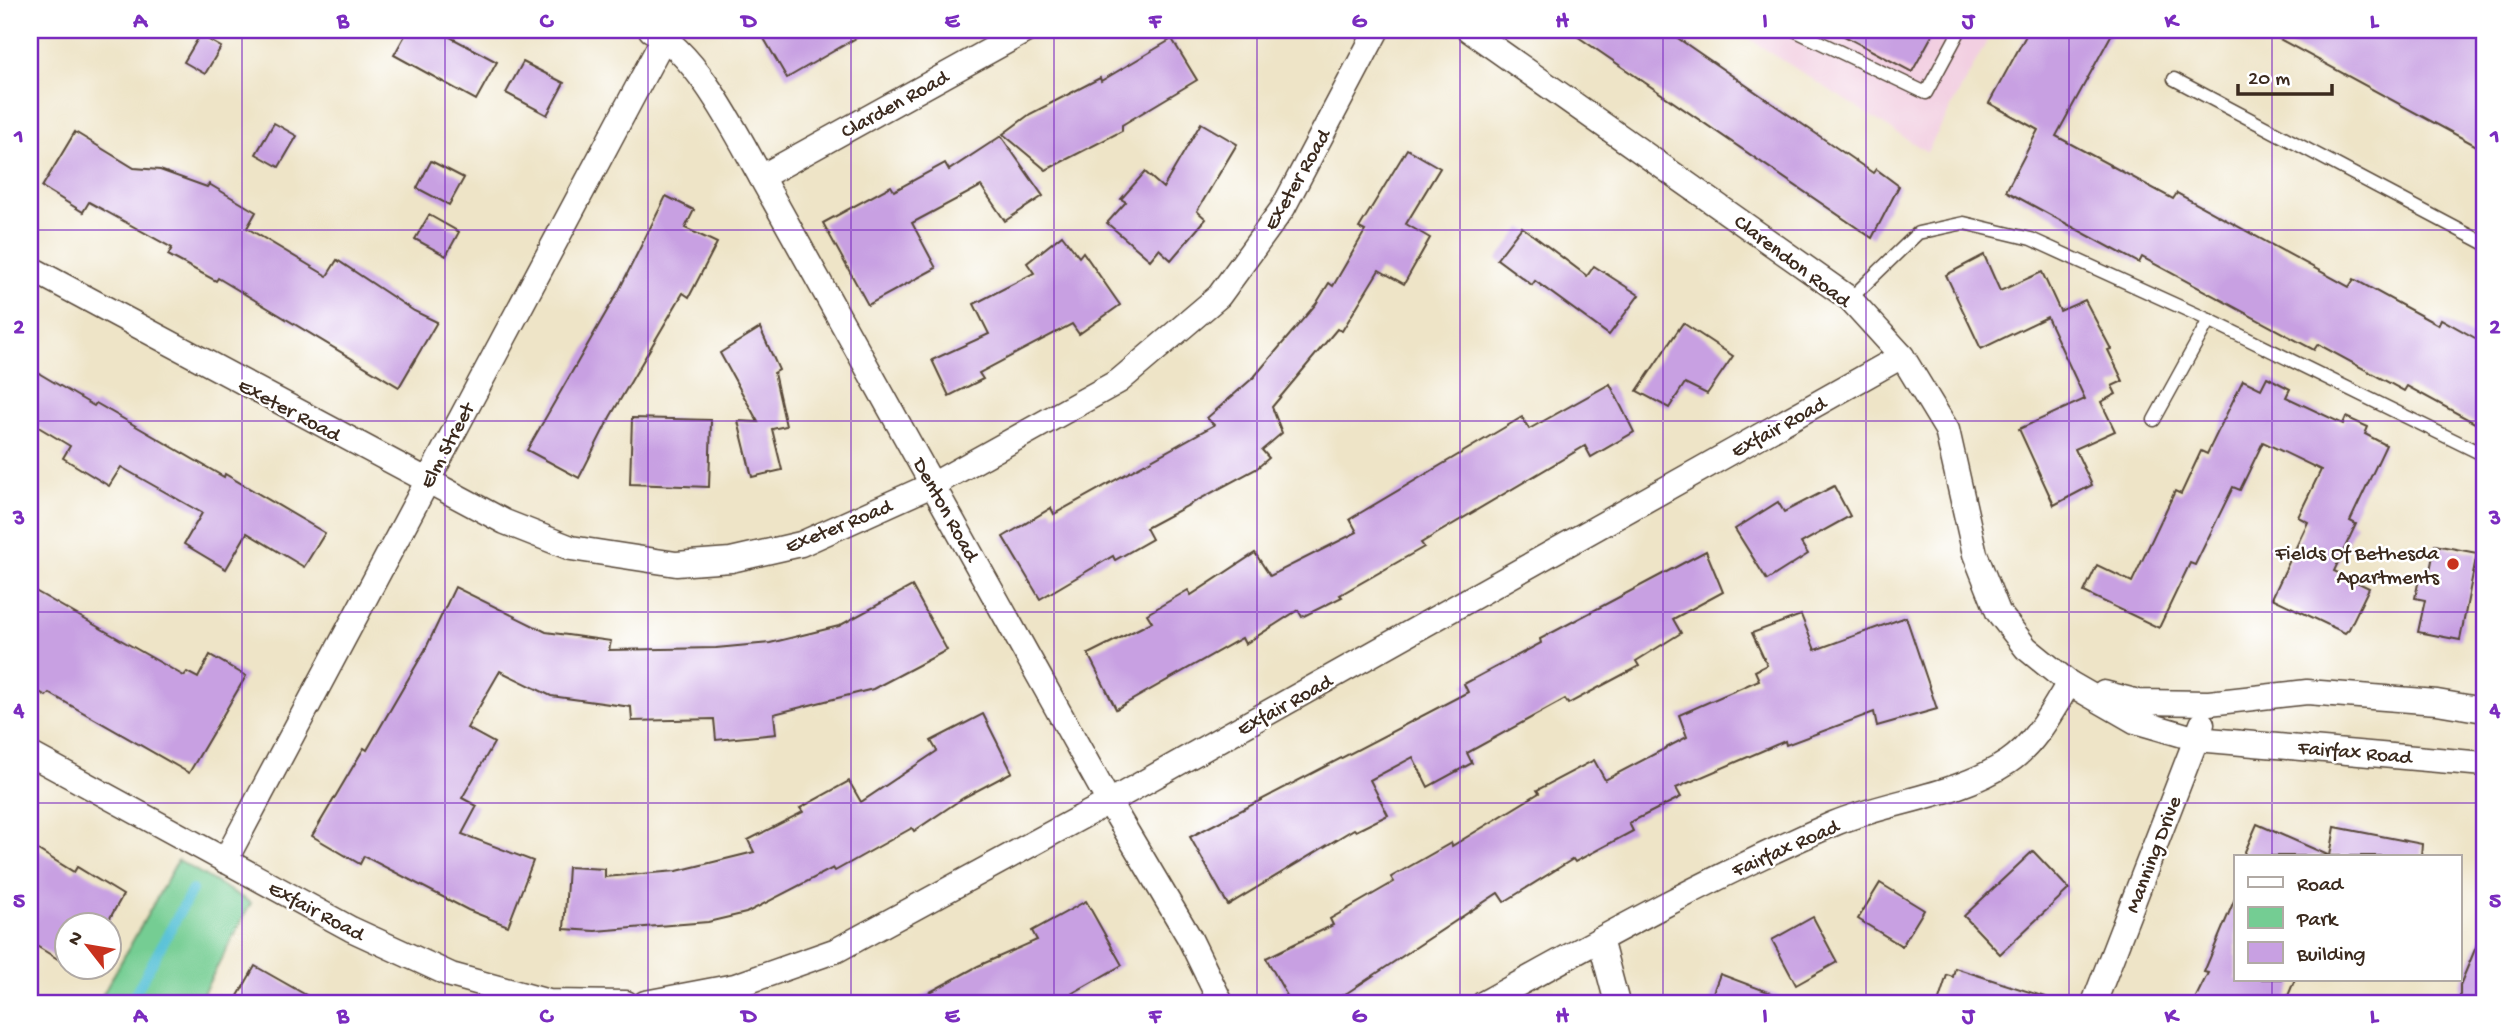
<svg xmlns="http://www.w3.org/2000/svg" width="2514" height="1033" font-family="'Gochi Hand',sans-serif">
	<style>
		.built { fill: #f2cfe1 }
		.green { fill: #74cd93; stroke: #587c58; stroke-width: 2 }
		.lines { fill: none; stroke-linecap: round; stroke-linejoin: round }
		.stream { stroke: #5bc3d8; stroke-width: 10 }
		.building { fill: #c8a0e2 }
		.lane-casing { stroke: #564637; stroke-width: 15 }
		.street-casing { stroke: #564637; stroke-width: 27 }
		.lane { stroke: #fff; stroke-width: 12 }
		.street { stroke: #fff; stroke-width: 24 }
		.grid { fill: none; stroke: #7b2cbf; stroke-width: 2; stroke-opacity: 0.55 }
		.poi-dot { fill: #c8321e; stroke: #fff; stroke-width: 2.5 }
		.labels { text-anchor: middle; stroke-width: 5; stroke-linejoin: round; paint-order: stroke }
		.street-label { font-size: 21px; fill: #3b2a1e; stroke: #fff }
		.poi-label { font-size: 21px; fill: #3b2a1e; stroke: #fff; text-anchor: end }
		.neatline { fill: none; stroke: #7b2cbf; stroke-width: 2.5 }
		.grid-label { font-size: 23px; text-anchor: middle; font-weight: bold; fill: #7b2cbf }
	</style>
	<rect width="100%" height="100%" fill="#fff"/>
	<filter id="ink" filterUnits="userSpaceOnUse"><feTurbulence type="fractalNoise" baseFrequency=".0143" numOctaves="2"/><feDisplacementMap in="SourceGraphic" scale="14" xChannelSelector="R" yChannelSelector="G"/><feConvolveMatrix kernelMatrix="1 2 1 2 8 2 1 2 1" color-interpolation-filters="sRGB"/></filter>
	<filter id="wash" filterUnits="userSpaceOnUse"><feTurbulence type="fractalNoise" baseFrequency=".00686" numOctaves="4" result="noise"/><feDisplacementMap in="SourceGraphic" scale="28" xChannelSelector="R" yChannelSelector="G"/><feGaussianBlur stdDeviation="1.57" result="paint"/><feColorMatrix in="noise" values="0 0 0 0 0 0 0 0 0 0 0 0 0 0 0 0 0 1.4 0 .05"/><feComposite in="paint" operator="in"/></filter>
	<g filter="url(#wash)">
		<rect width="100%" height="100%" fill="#eee4c7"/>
		<path class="built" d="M1735,30h258l-66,122z"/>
		<path class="green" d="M178,860l73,43 -53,100h-100z"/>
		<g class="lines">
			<path class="stream" d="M126,1003l9,-9 57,-104"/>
		</g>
		<g id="blocks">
			<g class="building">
				<path d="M408,30h29l60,32 -21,38 -82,-45z"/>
				<path d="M759,30h111l-83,48z"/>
				<path d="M1568,30h98l207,143 3,-4 23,17 -27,52z"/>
				<path d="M1833,30h102l-23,42z"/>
				<path d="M2029,30h85l-58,106 117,63 4,-6 172,94 5,-8 84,46 3,-6 43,24v85l-77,-42 -3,5 -86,-47 -4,6 -172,-93 -3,6 -133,-72 32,-61 -49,-27z"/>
				<path d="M2263,30h221v120z"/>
				<path d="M200,35l21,12 -16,27 -21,-12z"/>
				<path d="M1172,39l25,41 -75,45v6l-76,39 -43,-36 27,-20 70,-36 1,3z"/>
				<path d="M523,62l41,21 -17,32 -41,-22z"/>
				<path d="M274,123l23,13 -18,31 -23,-13z"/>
				<path d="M1201,123l36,21 -40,67 9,8 -35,41 -12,-11 -9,11 -43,-37 19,-21 -5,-3 24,-27 18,16z"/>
				<path d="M75,132l59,36 26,2 47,17 2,-3 47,28 -9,16 80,48 10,-16 77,51 23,11 -38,65 -181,-109 -2,3 -48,-26 4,-7 -83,-46 -6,10 -41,-25z"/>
				<path d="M1001,136l42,60 -38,25 -24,-35 -69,37 24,45 -68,37 -45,-82 68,-37 3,5 51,-28 4,7z"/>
				<path d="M1407,149l33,19 -34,56 24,14 -26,46 -25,-14 -37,61 -5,-2 -65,78 10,26 -20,17 7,8 -13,11 -110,59 6,11 -37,21 -2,-4 -73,43 -37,-62 48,-29 3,6 160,-89 -7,-7 47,-41 62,-73 13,-21 4,3 32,-55 -6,-3z"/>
				<path d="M431,161l33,17 -15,27 -32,-17z"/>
				<path d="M666,196l28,14 -9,18 32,15 -28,54 -6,-4 -73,124 -31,61 -52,-28 92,-160z"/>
				<path d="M429,215l30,17 -13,24 -31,-17z"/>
				<path d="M1522,227l65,49 7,-10 45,29 -30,40 -74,-54 -3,4 -35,-26z"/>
				<path d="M1062,235l17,22 4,-5 37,53 -41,29 -7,-10 -93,49 4,6 -34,17 -17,-36 57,-26 -15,-30 60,-31 -7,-10z"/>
				<path d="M1984,255l16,36 42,-19 18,39 25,-11 26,49 -3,1 15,31 -11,5 4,8 -15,8 14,29 -40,18 17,36 -38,20 -35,-76 66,-30 -38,-82 -66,32 -35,-74z"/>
				<path d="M1683,323l50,33 -26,38 -22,-11 -16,25 -32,-17z"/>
				<path d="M760,328l19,42 -5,3 12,53 -14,3 10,41 -30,7 -14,-56 20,1 -38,-69z"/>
				<path d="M30,368l64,38 2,-3 128,74 1,-3 100,59 -21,34 -57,-34 -21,36 -42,-25 18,-31 -81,-46 -12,19 -46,-28 7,-12 -40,-24z"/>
				<path d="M2267,377l23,12 -4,8 57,27 3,-7 22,10 -3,7 21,11 -36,76 6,3 -22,47 35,17 -20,41 -4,4 -73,-35 36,-76 -10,-5 23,-47 -58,-28 -23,48 -7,-3 -38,78 -5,-2 -31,65 -75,-36 13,-27 35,17 43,-91 6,3 20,-43 6,3 36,-74 18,9z"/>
				<path d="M1610,384l24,48 -43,25 -6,-11 -164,97 3,4 -84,48 2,2 -40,20 -4,-7 -53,34 -3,-6 -126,71 -28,-55 64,-32 -5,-8 41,-24 3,5 64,-42 15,23 87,-44 -7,-13 172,-102 7,12z"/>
				<path d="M632,418l79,2 -2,67 -79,-3z"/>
				<path d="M1834,486l16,30 -49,27 7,11 -41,26 -32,-51 43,-27 6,10z"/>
				<path d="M2435,545l42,8 -17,87 -42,-8 7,-32 -10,-2 5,-24 9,2z"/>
				<path d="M1706,551l17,41 -50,27 8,14 -45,28 3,5 -71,38 -3,-5 -98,54 5,10 -44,24 -15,-30 -43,23 18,35 -32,16 -2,-2 -126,76 -38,-68 278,-145 -4,-8 77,-41 -1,-4z"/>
				<path d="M912,586l35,64 -74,39 -99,25 2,20 -60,6 -2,-21 -82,2 -1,-14 -80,-11 -51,-25 -33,57 27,15 -32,55 15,8 -15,28 71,27 -25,65 -40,-16 -104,-54 -4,8 -48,-28 52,-88 3,2 58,-100 30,-63 91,45 65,9 -2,9 107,-2 54,-5 69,-17z"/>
				<path d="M30,588l154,88 3,-4 11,6 12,-23 36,21 -57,97 -140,-80 -3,3 -16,-10z"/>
				<path d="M1801,615l14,35 91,-33 31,92 -60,17 -3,-14 -88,33 -1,-4 -109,47 5,9 -52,26 4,8 -58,31 -2,-3 -69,43 -6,-9 -151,100 -19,10h-37l-25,-45 67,-33 -3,-6 64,-37 -3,-5 60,-34 1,3 87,-53 -2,-3 57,-30 11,20 82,-43 -8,-22 80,-35 -4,-9 12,-6 -15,-32z"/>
				<path d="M983,714l29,58 -49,26 -49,33 -2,-3 -77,43 -2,-3 -87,45 -38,9 -113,9 -31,-2 4,-62 37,2v8l72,-6 77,-19 -6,-12 55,-28 -3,-4 49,-27 12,21 76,-51 -6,-10z"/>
				<path d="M2257,824l73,32 5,-29 87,17 -1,12h-178z"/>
				<path d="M30,845l44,27 3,-5 46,28 -17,30h-40v39l-36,-22z"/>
				<path d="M2033,851l36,38 -69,65 -36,-38z"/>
				<path d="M1880,883l44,27 -22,36 -44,-27z"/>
				<path d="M2236,896v83h59l-10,24h-92l15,-30 -4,-1z"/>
				<path d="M1086,901l36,64 -67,38h-145l68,-37 59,-26 -5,-9z"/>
				<path d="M1813,917l24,45 -41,23 -24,-45z"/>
				<path d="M2484,928v75h-24v-18z"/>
				<path d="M255,966l65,37h-86z"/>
				<path d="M1955,968l93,30 -1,5h-109l9,-28 6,2z"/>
				<path d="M1720,974l72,27v2h-83z"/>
			</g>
		</g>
	</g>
	<g filter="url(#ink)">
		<use href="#blocks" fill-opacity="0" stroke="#564637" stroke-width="2"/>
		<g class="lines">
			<g class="lane-casing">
				<g id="lane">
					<path d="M1794,30l132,63 34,-63"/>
					<path d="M2174,79l310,164"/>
					<path d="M1850,299l68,-66 46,-10 67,16 178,81"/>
					<path d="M2154,420l55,-100 275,135"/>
				</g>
			</g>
			<g class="street-casing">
				<g id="street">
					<path d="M651,30c46,23 85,103 110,147l348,625 80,135 32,66"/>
					<path d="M1469,30l381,269 52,57 45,74 28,124 23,58 28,36 43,35 66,38 62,18 287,25"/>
					<path d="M761,177l266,-147"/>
					<path d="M30,268l475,254 66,26 105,16 55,-4 70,-16 133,-60 185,-103 100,-85 64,-88 94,-178"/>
					<path d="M2104,693l35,9 70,1 98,-11 130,10 47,8"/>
					<path d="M30,754l321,175 100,46 98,27 77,1"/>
					<path d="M225,861l443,-831"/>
					<path d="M1600,939l17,64"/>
					<path d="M645,1003l90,-17 102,-36 272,-148 793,-446"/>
					<path d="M1484,1003c114,-63 229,-127 349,-179 58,-24 122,-27 175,-62 27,-18 44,-51 61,-79"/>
					<path d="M2094,1003l108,-279"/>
				</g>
			</g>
			<use href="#lane" class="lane"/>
			<use href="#street" class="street"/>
		</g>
	</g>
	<path class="grid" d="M242,30v973M445,30v973M648,30v973M851,30v973M1054,30v973M1257,30v973M1460,30v973M1663,30v973M1866,30v973M2069,30v973M2272,30v826M30,230h2454M30,421h2454M30,612h2454M30,803h2454M2272,979v24"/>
	<circle class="poi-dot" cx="2453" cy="564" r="7"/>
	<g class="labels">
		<g class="street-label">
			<text transform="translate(894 103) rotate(-29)" y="7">Clarden Road</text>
			<text transform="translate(1296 179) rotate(-60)" y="7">Exeter Road</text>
			<text transform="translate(1793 260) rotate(37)" y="7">Clarendon Road</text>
			<text transform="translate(290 409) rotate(28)" y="7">Exeter Road</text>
			<text transform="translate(1778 426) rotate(-29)" y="7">Exfair Road</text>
			<text transform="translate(446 445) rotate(-62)" y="7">Elm Street</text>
			<text transform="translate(947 509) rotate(61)" y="7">Denton Road</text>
			<text transform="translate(838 525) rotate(-22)" y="7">Exeter Road</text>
			<text transform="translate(1284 704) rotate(-29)" y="7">Exfair Road</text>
			<text transform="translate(2355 751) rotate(5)" y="7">Fairfax Road</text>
			<text transform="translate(1785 847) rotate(-24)" y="7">Fairfax Road</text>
			<text transform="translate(2152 854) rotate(-69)" y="7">Manning Drive</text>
			<text transform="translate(317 910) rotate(28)" y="7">Exfair Road</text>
		</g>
		<g class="poi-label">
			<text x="2439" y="559">Fields Of Bethesda<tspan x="2439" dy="24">Apartments</tspan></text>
		</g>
	</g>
	<rect width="2514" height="1033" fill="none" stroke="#fff" stroke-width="77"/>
	<rect x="2234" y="855" width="228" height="126" fill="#ffffff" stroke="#b1aaa5" stroke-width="2"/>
	<rect x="2248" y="877" width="35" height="10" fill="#ffffff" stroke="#b1aaa5" stroke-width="2"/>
	<text x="2297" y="890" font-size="21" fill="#3b2a1e">Road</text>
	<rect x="2248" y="907" width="35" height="21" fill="#74cd93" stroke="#b1aaa5" stroke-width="2"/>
	<text x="2297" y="925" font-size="21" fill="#3b2a1e">Park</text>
	<rect x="2248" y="942" width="35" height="21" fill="#c8a0e2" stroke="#b1aaa5" stroke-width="2"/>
	<text x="2297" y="960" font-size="21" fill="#3b2a1e">Building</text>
	<g transform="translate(88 946) rotate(301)"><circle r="33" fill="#ffffff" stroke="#b1aaa5" stroke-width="2"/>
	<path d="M0-5L12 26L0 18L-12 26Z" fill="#c8321e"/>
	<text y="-10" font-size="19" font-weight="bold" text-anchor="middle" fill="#3b2a1e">N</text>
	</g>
	<path d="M2238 84v10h94v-10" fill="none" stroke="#3b2a1e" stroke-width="3.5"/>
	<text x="2248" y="84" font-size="21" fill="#3b2a1e" stroke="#ffffff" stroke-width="5" paint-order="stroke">20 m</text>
	<rect x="38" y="38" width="2438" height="957" class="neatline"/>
	<g class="grid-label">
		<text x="140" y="27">A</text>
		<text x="343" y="27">B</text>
		<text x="546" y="27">C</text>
		<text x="749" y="27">D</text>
		<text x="952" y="27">E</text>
		<text x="1155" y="27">F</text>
		<text x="1359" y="27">G</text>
		<text x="1562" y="27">H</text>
		<text x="1765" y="27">I</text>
		<text x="1968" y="27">J</text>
		<text x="2171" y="27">K</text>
		<text x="2374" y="27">L</text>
		<text x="19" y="142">1</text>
		<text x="2495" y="142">1</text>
		<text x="19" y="333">2</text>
		<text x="2495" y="333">2</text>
		<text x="19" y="524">3</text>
		<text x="2495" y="524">3</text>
		<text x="19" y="716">4</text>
		<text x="2495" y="716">4</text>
		<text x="19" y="907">5</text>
		<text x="2495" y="907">5</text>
		<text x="140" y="1022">A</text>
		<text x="343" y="1022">B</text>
		<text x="546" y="1022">C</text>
		<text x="749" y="1022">D</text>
		<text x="952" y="1022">E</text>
		<text x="1155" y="1022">F</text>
		<text x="1359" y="1022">G</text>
		<text x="1562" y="1022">H</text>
		<text x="1765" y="1022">I</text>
		<text x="1968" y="1022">J</text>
		<text x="2171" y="1022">K</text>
		<text x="2374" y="1022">L</text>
	</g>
</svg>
